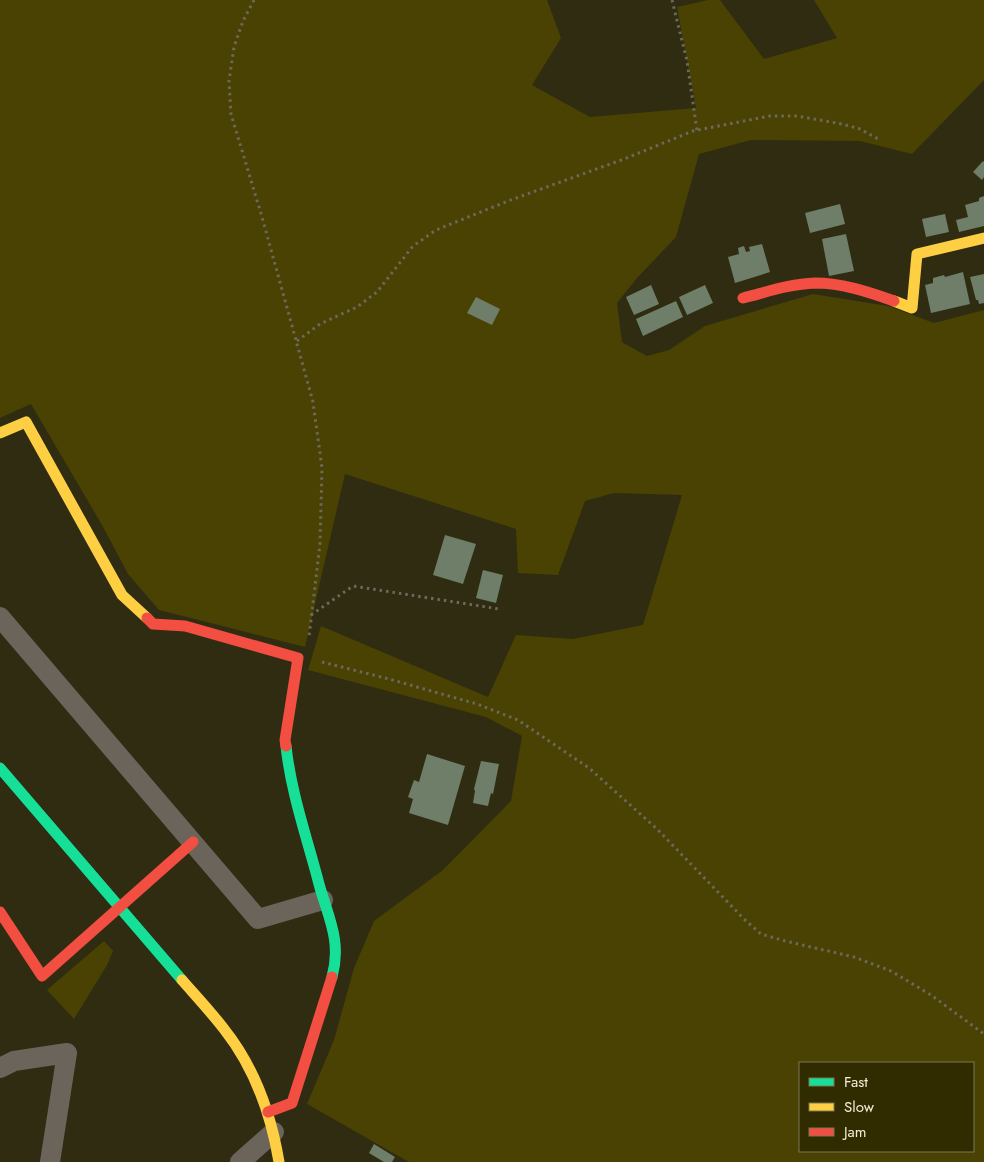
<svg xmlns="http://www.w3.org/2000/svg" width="984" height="1162" font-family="Jost,sans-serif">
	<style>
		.green { fill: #494202; fill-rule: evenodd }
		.building { fill: #6e7e69 }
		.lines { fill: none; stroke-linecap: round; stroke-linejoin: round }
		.path { stroke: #6c685c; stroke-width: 3; stroke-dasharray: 2.5 4; stroke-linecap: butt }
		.street { stroke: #6a645b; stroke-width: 20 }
		.fast { stroke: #16e098; stroke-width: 11 }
		.slow { stroke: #ffcf43; stroke-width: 11 }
		.jam { stroke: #f24e42; stroke-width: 11 }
	</style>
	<rect width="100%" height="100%" fill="#2f2c12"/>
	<g class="green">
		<path d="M0,0h547l14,38 -29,47 58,32 106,-9 -19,-101 31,-7h12l44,59 73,-21 -23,-38h170v80l-72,74 -52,-13 -109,-1 -52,14 -23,83 -39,41 -20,25 5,39 25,14 22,-6 36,-24 108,-32 75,12 46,17 50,-13v852h-575l-102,-58 27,-64 20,-72 20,-47 69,-51 68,-69 11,-65 -36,-19 -178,-47 13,-44 167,71 28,-62 57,4 70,-14 39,-130 -68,-2 -29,8 -27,74 -40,-2 -2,-44 -171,-55 -40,173 -146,-37 -31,-36 -26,-49 -71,-121 -31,14zM800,1063h173v88h-173z"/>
		<path d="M104,941l9,10 -6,14 -33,54 -27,-29z"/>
	</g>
	<g class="building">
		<path d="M983,161l1,1v15l-2,3 -9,-8z"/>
		<path d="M984,196v30l-25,6 -3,-12 12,-3 -3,-12 14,-4v-3z"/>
		<path d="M840,204l5,20 -35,9 -5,-20z"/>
		<path d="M945,214l4,18 -23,5 -4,-18z"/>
		<path d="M846,234l8,37 -25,5 -7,-37z"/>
		<path d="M762,244l8,28 -35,11 -7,-26 11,-3 -1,-6 6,-2 2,6 4,-1 -1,-4z"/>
		<path d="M963,272l7,32 -39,9 -6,-28 8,-2v-5l11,-3 1,2z"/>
		<path d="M984,274v29l-5,1 -1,-4h-2l-6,-23z"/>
		<path d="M651,285l8,19 -25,11 -8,-18z"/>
		<path d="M705,285l8,18 -26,12 -8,-18z"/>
		<path d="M476,297l24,12 -8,16 -25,-12z"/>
		<path d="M676,301l7,16 -40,19 -7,-17z"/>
		<path d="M445,535l31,9 -13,40 -30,-9z"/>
		<path d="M483,570l20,5 -7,28 -20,-5z"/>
		<path d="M427,754l38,12 -17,59 -39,-12 4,-14 -5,-2 6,-17 5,2z"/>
		<path d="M481,761l18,3 -6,30 -2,-1 -3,13 -15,-3 2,-12 -1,-2z"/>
		<path d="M374,1144l21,13 -3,5h-8l-15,-9z"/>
	</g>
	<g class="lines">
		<g class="path">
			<path d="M254,0l-11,21 -9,26 -5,34 2,33 31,103 51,185 9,66 -2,76 -11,93"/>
			<path d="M672,0l15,61 10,70"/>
			<path d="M297,341l23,-17 37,-17 20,-15 36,-46 23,-16 72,-29 116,-42 69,-28 77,-15h27l45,8 18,5 20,11"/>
			<path d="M311,615l42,-29 146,23"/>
			<path d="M322,662l67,17 88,25 41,16 71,48 68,61 87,90 17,15 24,7 69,16 37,14 40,24 53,39"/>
		</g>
		<g class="street">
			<path d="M0,617l258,302 65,-19"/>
			<path d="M0,1068l14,-7 53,-8 -17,109"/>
			<path d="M240,1162l34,-30"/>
		</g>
		<g class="fast">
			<path d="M286,746c5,47 21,92 33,138 9,33 23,57 13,93"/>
			<path d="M0,768l182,212"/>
		</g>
		<g class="slow">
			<path d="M894,301l18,7 5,-54 67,-16"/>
			<path d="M0,433l26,-11 96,173 25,23"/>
			<path d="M182,980c14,16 29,32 42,49 31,39 47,85 55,133"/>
		</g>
		<g class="jam">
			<path d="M743,298c24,-6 47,-14 72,-15 27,0 54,9 79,18"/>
			<path d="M147,618l6,6 32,2 113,32 -13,82 1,6"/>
			<path d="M0,912l42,64 151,-134"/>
			<path d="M268,1112l24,-9 40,-126"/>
		</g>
	</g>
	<rect x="799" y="1062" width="175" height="90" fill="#312b00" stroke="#7d7956"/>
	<rect x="809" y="1078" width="25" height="8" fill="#16e098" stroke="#7d7956"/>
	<text x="844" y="1087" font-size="15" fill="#f0eed6">Fast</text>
	<rect x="809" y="1103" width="25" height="8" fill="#ffcf43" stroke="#7d7956"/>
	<text x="844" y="1112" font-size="15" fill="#f0eed6">Slow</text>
	<rect x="809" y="1128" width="25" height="8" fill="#f24e42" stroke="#7d7956"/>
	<text x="844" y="1137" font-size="15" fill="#f0eed6">Jam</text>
</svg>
